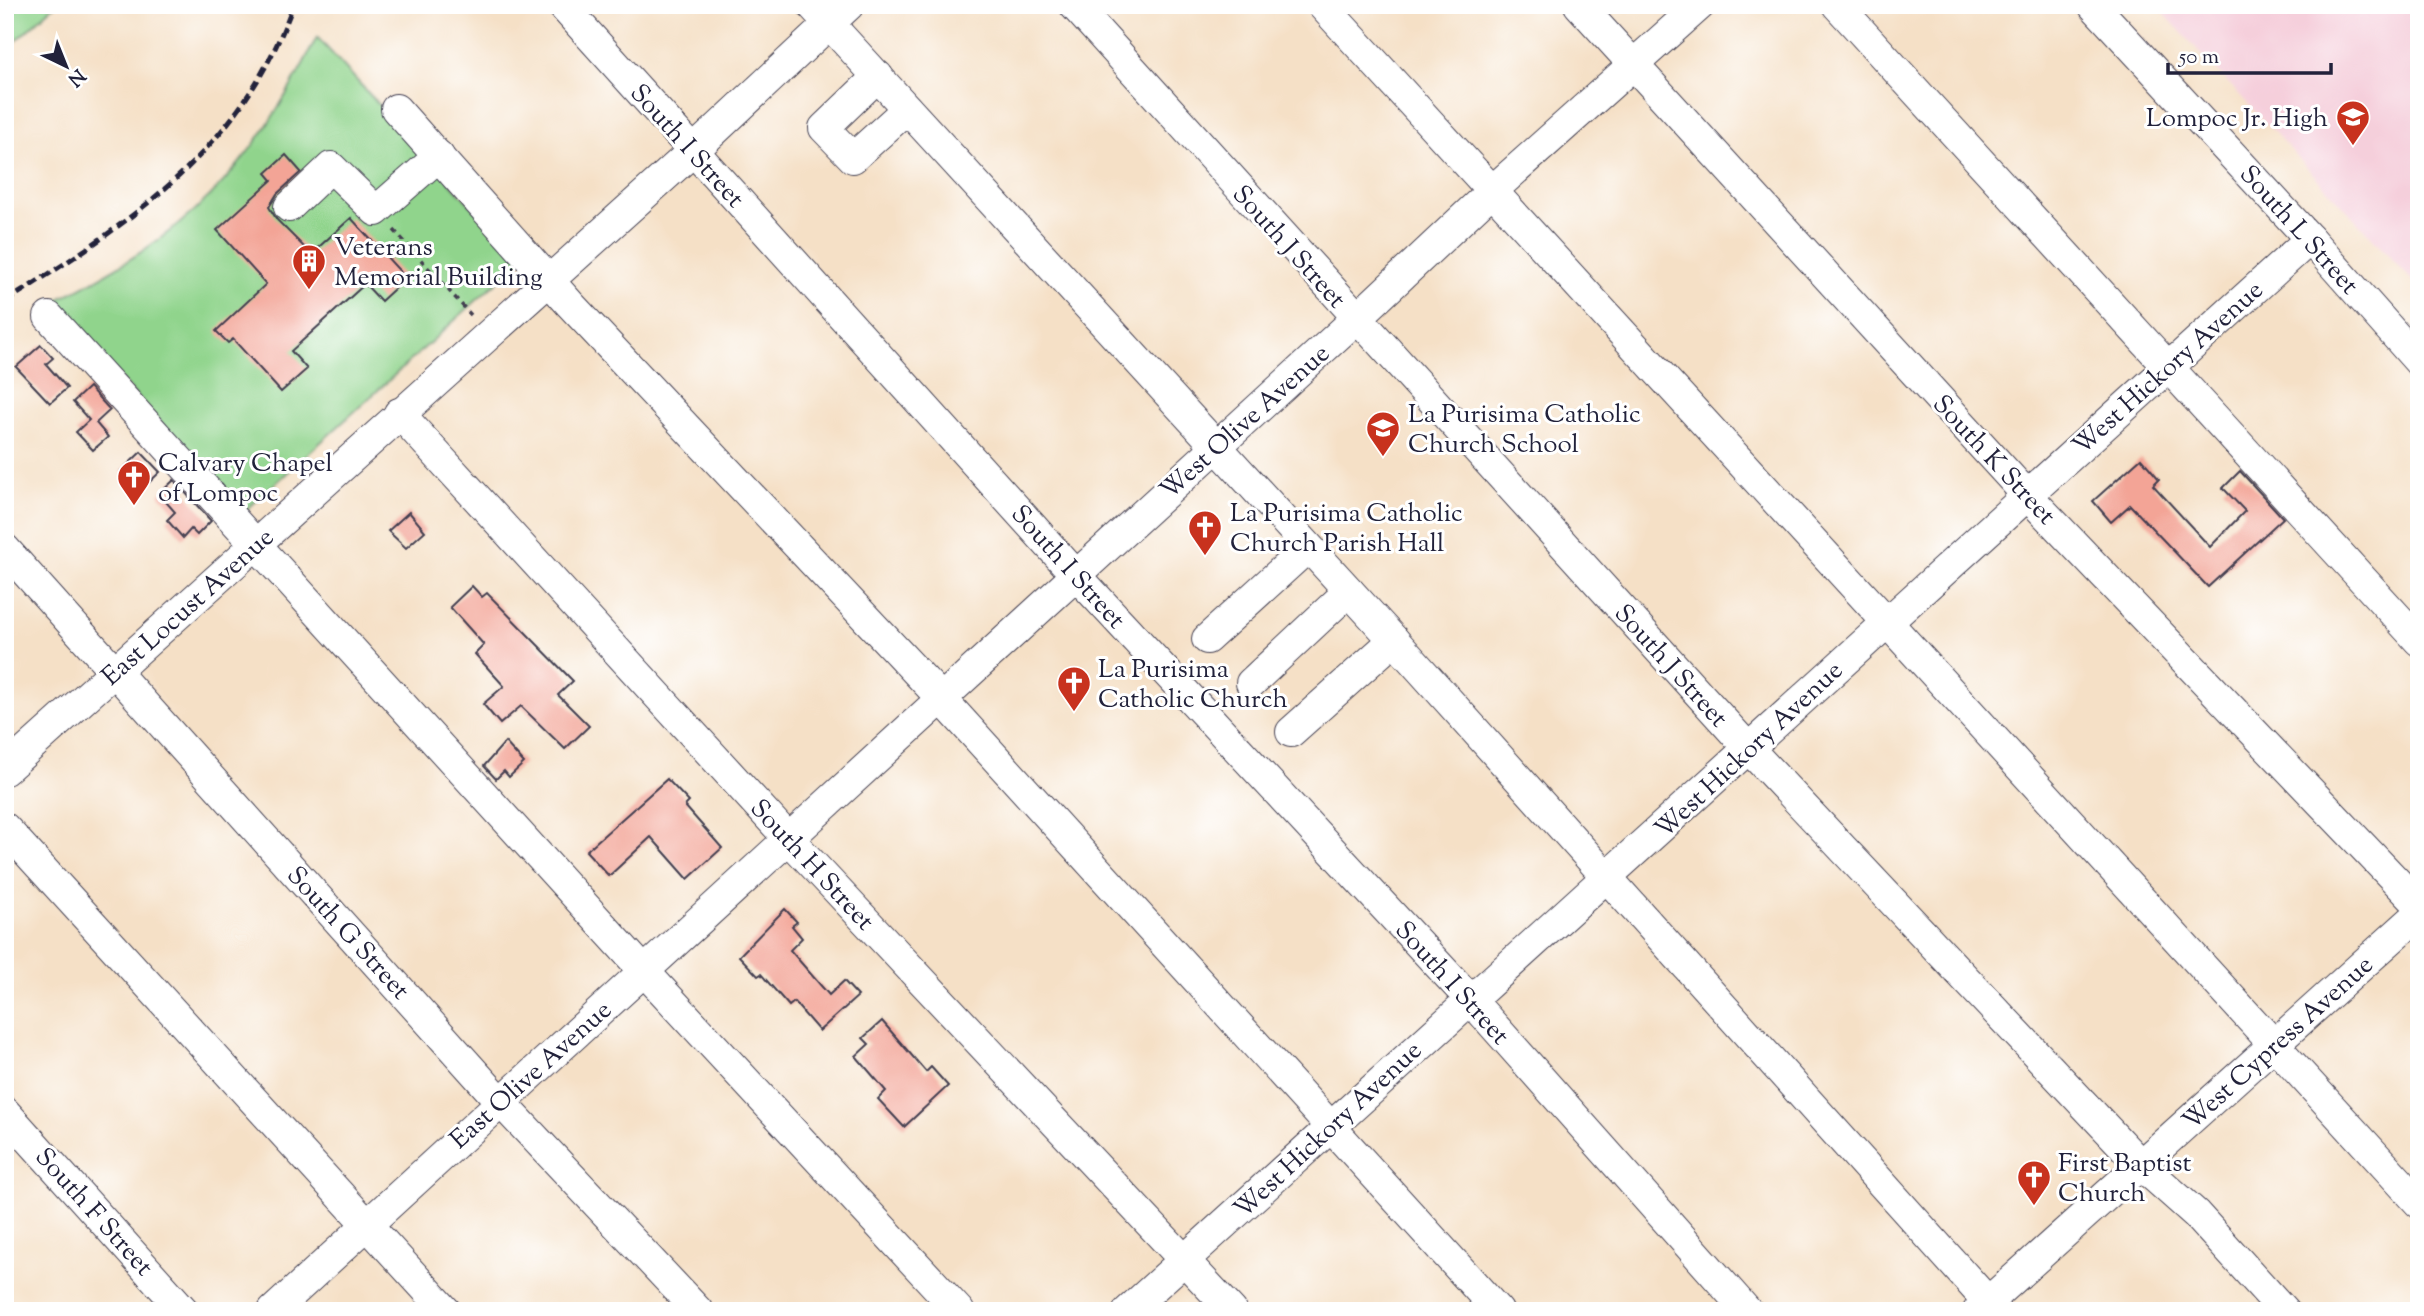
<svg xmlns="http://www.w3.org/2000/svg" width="2424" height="1316" font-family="'Sorts Mill Goudy',serif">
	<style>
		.built { fill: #f5cfdb }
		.green { fill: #90d48c; stroke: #597b64; stroke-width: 2 }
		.building { fill: #f3a496 }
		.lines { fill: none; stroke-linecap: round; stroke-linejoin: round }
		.minor-casing { stroke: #423e50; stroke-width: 32 }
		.path { stroke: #423e50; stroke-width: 3.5; stroke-dasharray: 5 5; stroke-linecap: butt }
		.minor { stroke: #fff; stroke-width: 30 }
		.rail { stroke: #22223b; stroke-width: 5; stroke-dasharray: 10 5; stroke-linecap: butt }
		.labels { text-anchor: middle; stroke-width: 6; stroke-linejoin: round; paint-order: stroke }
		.poi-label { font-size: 26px; fill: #22223b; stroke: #fff; text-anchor: start }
		.street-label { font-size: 26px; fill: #22223b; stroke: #fff }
	</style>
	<rect width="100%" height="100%" fill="#fff"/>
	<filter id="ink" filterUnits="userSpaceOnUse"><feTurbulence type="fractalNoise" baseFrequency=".0143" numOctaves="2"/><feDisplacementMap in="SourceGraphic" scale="14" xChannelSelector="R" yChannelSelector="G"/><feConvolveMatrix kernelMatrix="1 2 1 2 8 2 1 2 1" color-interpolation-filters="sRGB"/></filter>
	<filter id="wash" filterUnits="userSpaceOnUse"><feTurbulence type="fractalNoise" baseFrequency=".00686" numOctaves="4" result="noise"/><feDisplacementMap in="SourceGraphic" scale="28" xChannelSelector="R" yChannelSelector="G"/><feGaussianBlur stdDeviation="1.57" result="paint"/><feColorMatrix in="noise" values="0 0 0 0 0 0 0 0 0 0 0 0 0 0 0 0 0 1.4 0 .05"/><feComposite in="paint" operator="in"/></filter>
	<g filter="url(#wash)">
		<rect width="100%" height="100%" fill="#f5e0c6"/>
		<path class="built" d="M2156,5h263v283z"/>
		<g class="green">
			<path d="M5,5h50l-50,46z"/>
			<path d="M317,37l204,223 -278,253 -192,-210c136,-67 199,-130 266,-266z"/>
		</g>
		<g id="blocks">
			<g class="building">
				<path d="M286,155l15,17 -24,22 -8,13 8,13 34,34 40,-36 55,60 -25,23 -16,-17 -74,67 16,18 -26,23 -48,-53 -5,4 -12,-12 50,-47 -49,-54 55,-50 -6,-7z"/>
				<path d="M41,345l12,13 -7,6 21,24 -17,15 -34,-36z"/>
				<path d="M89,387l21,23 -14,13 12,14 -15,13 -17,-18 13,-12 -16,-18z"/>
				<path d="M141,452l19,20 -20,19 -19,-20z"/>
				<path d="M2141,458l18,21 -6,6 57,62 35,-36 -22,-23 17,-17 43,47 -75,69 -78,-82 -19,17 -18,-21z"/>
				<path d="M174,480l37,41 -14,14 -6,-6 -8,9 -16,-18 8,-8 -16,-18z"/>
				<path d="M409,512l16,19 -19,17 -18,-17z"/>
				<path d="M472,586l10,11 5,-4 86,88 -15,14 31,31 -24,23 -44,-43 -21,18 -17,-20 21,-18 -29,-32 9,-9 -34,-38z"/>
				<path d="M505,742l19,21 -15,14 -5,-6 -8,8 -12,-13z"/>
				<path d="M667,779l22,23 -4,4 37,42 -34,31 -37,-42 -42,39 -23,-25z"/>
				<path d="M785,909l12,13 -5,4 10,12 -12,12 39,45 15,-14 14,15 -39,35 -25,-29 -5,4 -28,-32 -3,2 -19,-20z"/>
				<path d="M882,1021l44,51 5,-5 17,19 -44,41 -26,-28 8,-8 -30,-35 13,-12 -6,-6z"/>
			</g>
		</g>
	</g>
	<g filter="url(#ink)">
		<use href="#blocks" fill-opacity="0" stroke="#423e50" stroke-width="2"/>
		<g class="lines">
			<g class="minor-casing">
				<g id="minor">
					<path d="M562,5l513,569 395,425 277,312"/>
					<path d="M812,5l582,635 594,662"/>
					<path d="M1074,5l675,744 392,416 55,49 88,97"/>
					<path d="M1322,5l1097,1198"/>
					<path d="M1579,5l447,489 393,411"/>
					<path d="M1837,5l582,636"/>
					<path d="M2093,5l217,234 109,123"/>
					<path d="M878,76l-54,52 29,30 54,-49"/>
					<path d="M396,109l174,195 371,394 557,613"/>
					<path d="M289,207l42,-40 45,44 63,-55"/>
					<path d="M49,317l595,654 315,340"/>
					<path d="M399,413l390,426 443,472"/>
					<path d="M5,549l495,552 198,210"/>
					<path d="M1207,639l100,-91"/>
					<path d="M1251,683l98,-92"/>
					<path d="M1291,732l103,-92"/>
					<path d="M5,770l688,-619 156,-146"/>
					<path d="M5,828l441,483"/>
					<path d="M5,1112l179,199"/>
					<path d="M273,1311l1083,-992 137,-129 207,-185"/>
					<path d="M1128,1311l1182,-1072"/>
					<path d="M1978,1311l441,-397"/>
				</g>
			</g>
			<path class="path" d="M394,230l77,85"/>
			<use href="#minor" class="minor"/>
			<path class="rail" d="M5,302c123,-78 237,-152 288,-297"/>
		</g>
	</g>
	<defs>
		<g id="school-pin" transform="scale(1.75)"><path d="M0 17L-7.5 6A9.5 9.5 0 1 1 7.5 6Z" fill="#c8321e" stroke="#fff"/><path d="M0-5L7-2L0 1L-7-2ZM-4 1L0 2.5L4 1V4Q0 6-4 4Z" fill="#fff"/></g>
		<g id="building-pin" transform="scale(1.75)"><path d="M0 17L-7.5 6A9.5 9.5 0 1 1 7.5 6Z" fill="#c8321e" stroke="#fff"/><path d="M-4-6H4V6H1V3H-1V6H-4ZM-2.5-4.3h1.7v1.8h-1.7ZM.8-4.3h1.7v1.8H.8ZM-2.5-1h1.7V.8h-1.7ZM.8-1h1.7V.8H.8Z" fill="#fff"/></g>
		<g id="church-pin" transform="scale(1.75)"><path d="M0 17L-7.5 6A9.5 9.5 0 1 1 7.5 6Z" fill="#c8321e" stroke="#fff"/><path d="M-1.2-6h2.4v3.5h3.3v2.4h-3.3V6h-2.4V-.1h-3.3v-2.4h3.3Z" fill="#fff"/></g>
	</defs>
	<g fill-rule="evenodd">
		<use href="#school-pin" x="2353" y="117"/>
		<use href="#building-pin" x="309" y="261"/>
		<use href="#school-pin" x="1383" y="428"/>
		<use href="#church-pin" x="134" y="477"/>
		<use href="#church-pin" x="1205" y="527"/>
		<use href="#church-pin" x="1074" y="683"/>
		<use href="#church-pin" x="2034" y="1177"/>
	</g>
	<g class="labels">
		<g class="poi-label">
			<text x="2328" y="126" text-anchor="end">Lompoc Jr. High</text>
			<text x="334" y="255">Veterans<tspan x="334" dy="30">Memorial Building</tspan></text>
			<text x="1408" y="422">La Purisima Catholic<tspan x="1408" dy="30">Church School</tspan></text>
			<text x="158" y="471">Calvary Chapel<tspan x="158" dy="30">of Lompoc</tspan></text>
			<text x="1230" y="521">La Purisima Catholic<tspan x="1230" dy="30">Church Parish Hall</tspan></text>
			<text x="1098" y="677">La Purisima<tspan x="1098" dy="30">Catholic Church</tspan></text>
			<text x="2058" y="1171">First Baptist<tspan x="2058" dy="30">Church</tspan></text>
		</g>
		<g class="street-label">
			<text transform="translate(688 145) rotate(48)" y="9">South I Street</text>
			<text transform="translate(2300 229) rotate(48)" y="9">South L Street</text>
			<text transform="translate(1290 246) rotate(48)" y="9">South J Street</text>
			<text transform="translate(2167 367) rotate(-42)" y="9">West Hickory Avenue</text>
			<text transform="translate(1244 421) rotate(-42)" y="9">West Olive Avenue</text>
			<text transform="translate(1995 459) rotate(47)" y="9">South K Street</text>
			<text transform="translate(1069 566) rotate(48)" y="9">South I Street</text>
			<text transform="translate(187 606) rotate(-42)" y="9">East Locust Avenue</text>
			<text transform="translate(1672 665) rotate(48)" y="9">South J Street</text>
			<text transform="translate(1748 749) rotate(-43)" y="9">West Hickory Avenue</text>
			<text transform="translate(813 864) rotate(47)" y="9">South H Street</text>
			<text transform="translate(349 932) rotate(48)" y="9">South G Street</text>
			<text transform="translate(1453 982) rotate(48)" y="9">South I Street</text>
			<text transform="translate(2277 1042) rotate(-42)" y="9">West Cypress Avenue</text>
			<text transform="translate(530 1074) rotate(-42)" y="9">East Olive Avenue</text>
			<text transform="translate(1327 1129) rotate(-43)" y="9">West Hickory Avenue</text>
			<text transform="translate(95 1211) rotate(48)" y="9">South F Street</text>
		</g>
	</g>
	<rect width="2424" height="1316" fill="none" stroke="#fff" stroke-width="28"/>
	<g transform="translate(66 66) rotate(137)" stroke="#ffffff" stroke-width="5" paint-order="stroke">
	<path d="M0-5L12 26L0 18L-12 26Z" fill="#22223b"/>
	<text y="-10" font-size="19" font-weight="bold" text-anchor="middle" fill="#22223b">N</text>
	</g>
	<path d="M2168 63v10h163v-10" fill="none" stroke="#22223b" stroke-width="3.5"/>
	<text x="2179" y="63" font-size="21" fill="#22223b" stroke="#ffffff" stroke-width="5" paint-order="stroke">50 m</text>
</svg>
